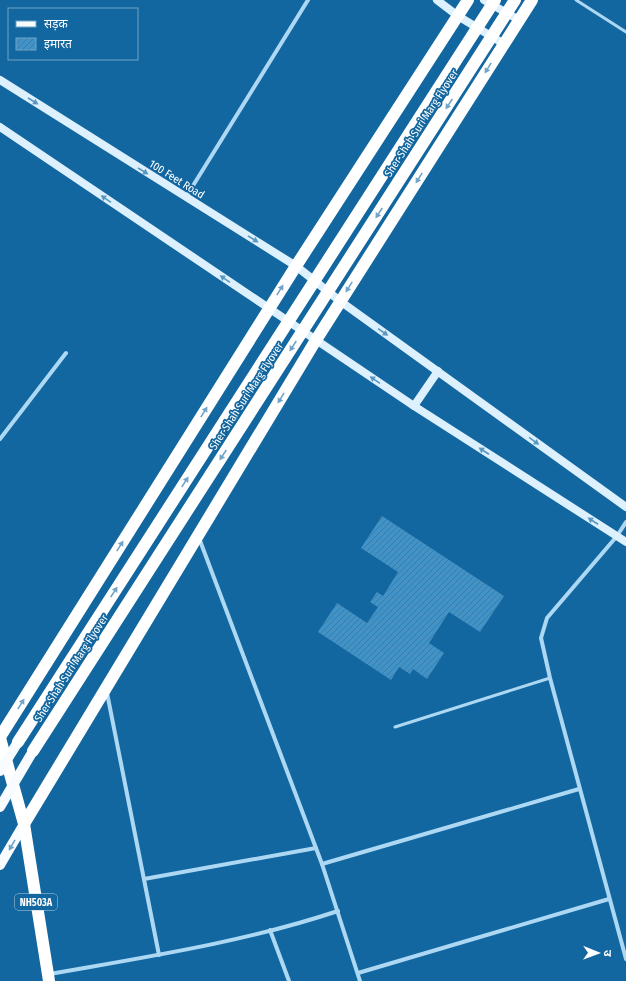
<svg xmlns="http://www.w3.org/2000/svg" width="626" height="981" font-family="'Fira Sans Condensed','Noto Sans Devanagari',sans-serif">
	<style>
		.building { fill: url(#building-hatch) }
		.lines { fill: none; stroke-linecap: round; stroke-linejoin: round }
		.lane { stroke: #acd8f4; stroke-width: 3 }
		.street { stroke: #acd8f4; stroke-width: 4 }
		.secondary { stroke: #dcf0fd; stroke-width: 8 }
		.primary { stroke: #f9fcff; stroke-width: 10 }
		.highway { stroke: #fff; stroke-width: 12 }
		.primary-bridge { stroke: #f9fcff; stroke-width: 10 }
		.highway-bridge { stroke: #fff; stroke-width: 12 }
		.oneway { fill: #71a4c6 }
		.oneway2 { fill: #5997c1 }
		.oneway3 { fill: #6fa3c6 }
		.labels { text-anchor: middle; stroke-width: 3.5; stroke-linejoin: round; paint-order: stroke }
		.shield { fill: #1367a0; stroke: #b8d1e2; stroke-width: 1 }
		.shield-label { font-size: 10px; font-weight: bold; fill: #fff }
		.street-label { font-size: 11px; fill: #fff; stroke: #1367a0 }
	</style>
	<defs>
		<pattern id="building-hatch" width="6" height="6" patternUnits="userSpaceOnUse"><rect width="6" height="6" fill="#4093c8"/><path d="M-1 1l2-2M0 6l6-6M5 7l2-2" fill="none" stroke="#447a9d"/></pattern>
	</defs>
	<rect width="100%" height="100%" fill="#1367a0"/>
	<path class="building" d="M382,516l122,80 -24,36 -31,-20 -20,31 15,10 -17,26 -14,-10 -3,5 -11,-7 -8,13 -73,-48 19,-29 30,20 11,-16 -8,-5 7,-10 6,4 15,-24 -37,-24z"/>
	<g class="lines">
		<g class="lane">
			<path d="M576,0l50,32"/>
			<path d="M395,727l155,-49"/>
		</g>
		<g class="street">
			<path d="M186,197l122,-197"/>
			<path d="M0,439l66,-86"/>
			<path d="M626,522l-9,14 -70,82 -6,20 9,40 76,281"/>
			<path d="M199,538l123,326 257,-75"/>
			<path d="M107,693l52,262"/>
			<path d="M322,864l38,117"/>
			<path d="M144,879l172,-31"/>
			<path d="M270,930l19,51"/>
			<path d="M358,973l251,-74"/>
			<path d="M50,974c96,-17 195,-32 288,-63"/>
		</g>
		<g class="secondary">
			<path d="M437,0l21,16 46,28"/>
			<path d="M484,0l35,20"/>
			<path d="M0,80l296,186 44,35 286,206"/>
			<path d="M0,127l414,279 212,136"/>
			<path d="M414,406l24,-35"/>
		</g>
		<path class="primary" d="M0,865l24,-41"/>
		<g class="highway">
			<path d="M0,737l296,-471 172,-266"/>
			<path d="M0,738l24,86 25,157"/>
			<path d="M24,824l292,-484 216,-340"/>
		</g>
		<g class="primary-bridge">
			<path d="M0,771l18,-29"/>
			<path d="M0,807l33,-56"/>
		</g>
		<g class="highway-bridge">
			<path d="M18,742l477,-742"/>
			<path d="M33,751l482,-751"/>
		</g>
	</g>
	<defs><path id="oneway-solid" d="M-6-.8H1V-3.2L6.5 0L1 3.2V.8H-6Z"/></defs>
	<g class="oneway">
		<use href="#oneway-solid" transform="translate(488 68) rotate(122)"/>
		<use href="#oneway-solid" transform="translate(449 104) rotate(123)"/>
		<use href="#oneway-solid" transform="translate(419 178) rotate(122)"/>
		<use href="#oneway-solid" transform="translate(379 213) rotate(123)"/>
		<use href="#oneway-solid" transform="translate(349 287) rotate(122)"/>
		<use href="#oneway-solid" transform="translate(280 290) rotate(-58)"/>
		<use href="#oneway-solid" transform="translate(293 346) rotate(123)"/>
		<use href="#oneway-solid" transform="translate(281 398) rotate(121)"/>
		<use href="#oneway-solid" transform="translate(204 412) rotate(-58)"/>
		<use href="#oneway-solid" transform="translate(223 455) rotate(123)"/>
		<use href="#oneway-solid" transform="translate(185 482) rotate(-57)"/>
		<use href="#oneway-solid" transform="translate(120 546) rotate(-58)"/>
		<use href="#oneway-solid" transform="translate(114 592) rotate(-57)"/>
		<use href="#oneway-solid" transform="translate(21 704) rotate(-58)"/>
	</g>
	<g class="oneway2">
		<use href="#oneway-solid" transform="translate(33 101) rotate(32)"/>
		<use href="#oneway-solid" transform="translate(143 171) rotate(32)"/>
		<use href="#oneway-solid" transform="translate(106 199) rotate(-146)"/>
		<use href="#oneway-solid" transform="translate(253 239) rotate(32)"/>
		<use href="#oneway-solid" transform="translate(225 279) rotate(-146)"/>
		<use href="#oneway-solid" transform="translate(383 332) rotate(35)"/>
		<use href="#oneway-solid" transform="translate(375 380) rotate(-146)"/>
		<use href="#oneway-solid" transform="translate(534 441) rotate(36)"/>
		<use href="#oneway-solid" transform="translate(484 451) rotate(-147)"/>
		<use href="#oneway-solid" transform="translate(593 521) rotate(-147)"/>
	</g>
	<use class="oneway3" href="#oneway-solid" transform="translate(12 845) rotate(120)"/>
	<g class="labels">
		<rect class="shield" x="15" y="894" width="42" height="16" rx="3"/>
		<g class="shield-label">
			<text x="36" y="906">NH503A</text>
		</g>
		<g class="street-label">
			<text transform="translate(421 123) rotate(-57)" y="4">Sher Shah Suri Marg Flyover</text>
			<text transform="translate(177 179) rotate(32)" y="4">100 Feet Road</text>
			<text transform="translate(246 396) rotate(-57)" y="4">Sher Shah Suri Marg Flyover</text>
			<text transform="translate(71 668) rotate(-57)" y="4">Sher Shah Suri Marg Flyover</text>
		</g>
	</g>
	<rect x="8" y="8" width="130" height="52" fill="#1367a0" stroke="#71a4c6"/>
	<rect x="16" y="21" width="20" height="6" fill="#f9fcff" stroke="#71a4c6"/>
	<text x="44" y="28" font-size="12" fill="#ffffff">सड़क</text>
	<rect x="16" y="38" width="20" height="12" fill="url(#building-hatch)" stroke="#71a4c6"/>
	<text x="44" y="48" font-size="12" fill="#ffffff">इमारत</text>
	<g transform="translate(598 953) rotate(91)" stroke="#1367a0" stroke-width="3" paint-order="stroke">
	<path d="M0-3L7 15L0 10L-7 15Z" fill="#ffffff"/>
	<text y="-6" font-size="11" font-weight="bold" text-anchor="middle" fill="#ffffff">उ</text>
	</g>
</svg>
